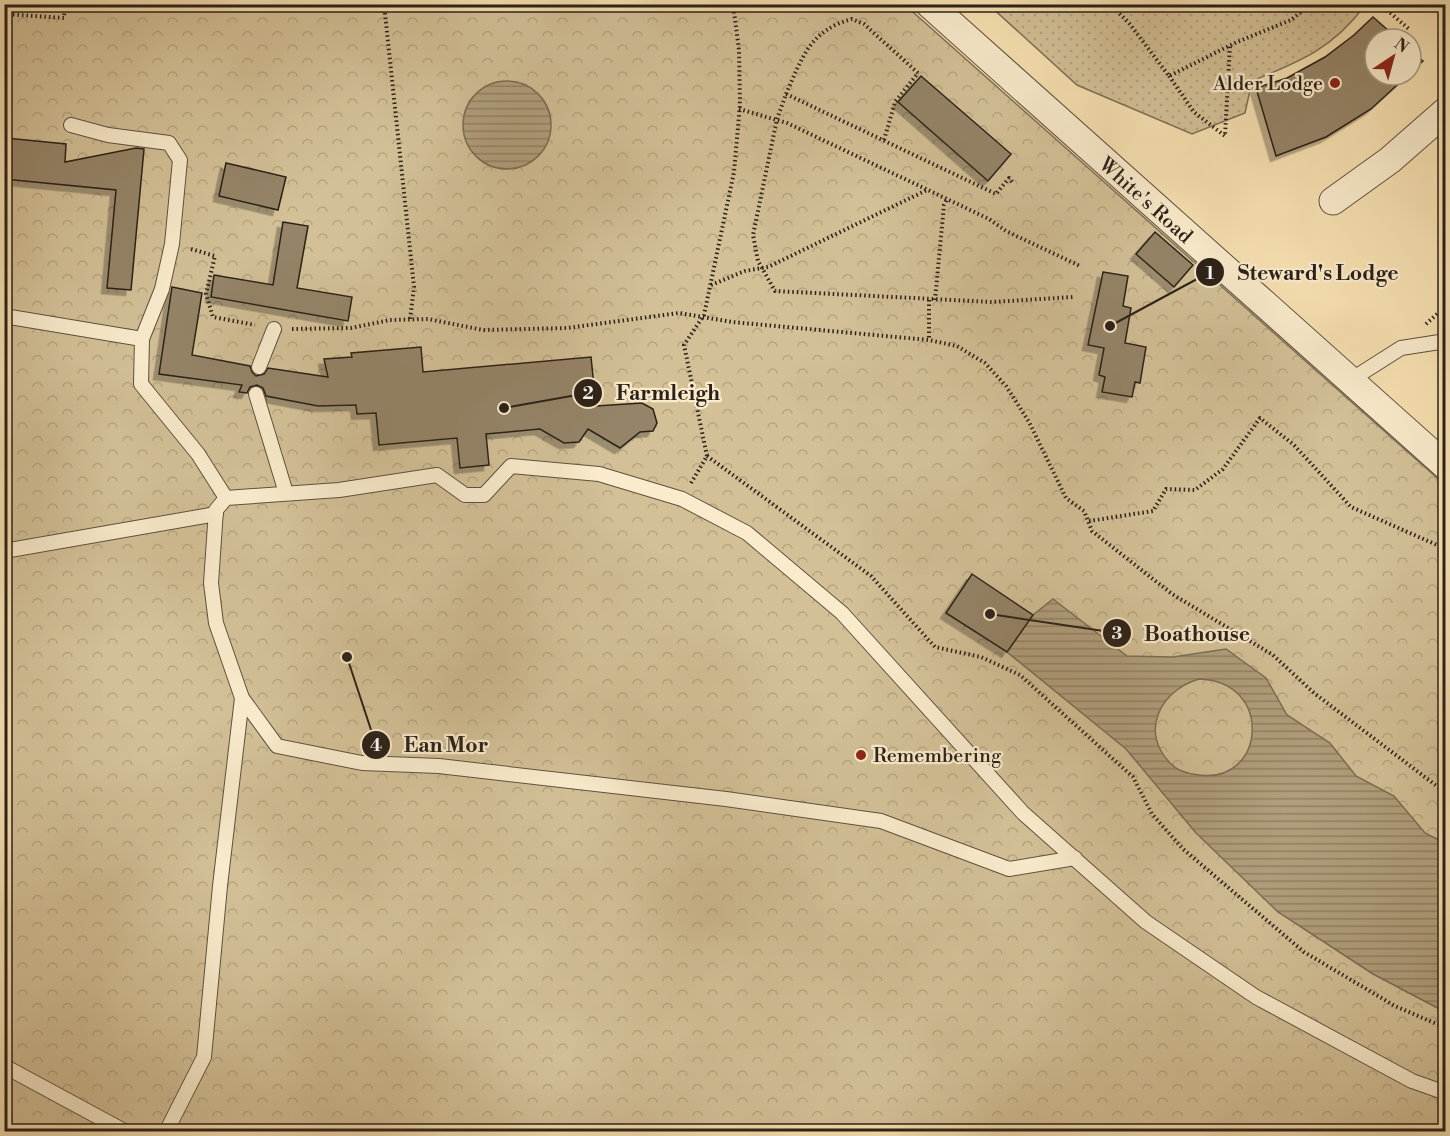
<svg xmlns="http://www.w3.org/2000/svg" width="1450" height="1136" font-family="'Libre Bodoni',serif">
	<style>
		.grass { fill: url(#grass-dots); stroke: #7f7058; stroke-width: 1.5 }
		.park { fill: url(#park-crowns); stroke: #7f7058; stroke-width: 1.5 }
		.water { fill: url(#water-rules); stroke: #7b6d55; stroke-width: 1.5; fill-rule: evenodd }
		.building { fill: #958468; stroke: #2b2118; stroke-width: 1.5; filter: url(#shadow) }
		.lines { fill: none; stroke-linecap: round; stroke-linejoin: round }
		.lane-casing { stroke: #5e513e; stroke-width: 16 }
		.street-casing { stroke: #5e513e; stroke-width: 29 }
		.path { stroke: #2b2118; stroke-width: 4; stroke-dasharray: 1.5 3; stroke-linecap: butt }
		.lane { stroke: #f9ebcc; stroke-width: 14 }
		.street { stroke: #f9ebcc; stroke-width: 27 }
		.poi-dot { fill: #8f2418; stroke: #f9ebcc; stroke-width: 2 }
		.labels { text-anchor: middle; stroke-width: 4.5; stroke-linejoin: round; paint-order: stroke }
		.poi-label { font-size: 20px; fill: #2b2118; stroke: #f9ebcc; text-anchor: end }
		.street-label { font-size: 20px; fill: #2b2118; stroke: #f9ebcc }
		.leader { fill: none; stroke: #2b2118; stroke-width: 2 }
		.callout-dot { fill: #2b2118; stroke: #f9ebcc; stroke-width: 2 }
		.mark-label { font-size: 18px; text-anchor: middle; font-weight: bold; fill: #fff }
		.callout-label { font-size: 21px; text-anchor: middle; font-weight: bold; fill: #2b2118; stroke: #f9ebcc; stroke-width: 4.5; stroke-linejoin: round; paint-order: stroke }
	</style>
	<defs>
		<pattern id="grass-dots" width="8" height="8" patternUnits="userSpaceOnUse" patternTransform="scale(1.5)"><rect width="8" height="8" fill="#d3c097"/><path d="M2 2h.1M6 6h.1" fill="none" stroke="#b5a581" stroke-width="1.8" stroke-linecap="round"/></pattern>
		<pattern id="park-crowns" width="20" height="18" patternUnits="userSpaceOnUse" patternTransform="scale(1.5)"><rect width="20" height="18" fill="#d3c097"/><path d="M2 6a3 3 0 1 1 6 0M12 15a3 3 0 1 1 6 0" fill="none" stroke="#b5a581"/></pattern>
		<pattern id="water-rules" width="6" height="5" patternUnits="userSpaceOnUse" patternTransform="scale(1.5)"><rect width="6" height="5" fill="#b19f7d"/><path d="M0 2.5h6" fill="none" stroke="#908165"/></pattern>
		<filter id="shadow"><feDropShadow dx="-5.5" dy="5.5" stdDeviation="0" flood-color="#0004"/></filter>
	</defs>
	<rect width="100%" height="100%" fill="#f6e0b1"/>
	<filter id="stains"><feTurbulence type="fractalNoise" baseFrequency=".00333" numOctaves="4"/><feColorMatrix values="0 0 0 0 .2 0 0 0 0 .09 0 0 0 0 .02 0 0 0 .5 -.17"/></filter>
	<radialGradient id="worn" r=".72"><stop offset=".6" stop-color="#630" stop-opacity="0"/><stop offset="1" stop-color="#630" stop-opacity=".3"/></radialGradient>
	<path class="grass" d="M989,5h376c-31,43 -66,57 -113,76l-7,32 -53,21 -115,-49z"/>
	<path class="park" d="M5,5h900l540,480v646l-1440,1z"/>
	<g class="water">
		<circle cx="507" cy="125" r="44"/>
		<path d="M1053,599l74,57 46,1 53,-8 40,29 21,37 43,28 26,33 38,20 31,37 20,10v169l-72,-38 -95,-62 -82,-79 -70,-84 -119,-97 26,-37zM1199,679c75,2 67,105 0,96 -11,-1 -22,-4 -29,-12 -31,-32 -9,-73 29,-84z"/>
	</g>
	<g class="building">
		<path d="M1373,17l25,22h-23v36h33l-37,34 -45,28 -50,19 -20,-68 31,-10 38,-21 29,-22z"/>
		<path d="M1411,51l12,10 -12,11z"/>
		<path d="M921,76l90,78 -23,27 -90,-79z"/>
		<path d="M6,138l60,6 -1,18 71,-14 8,1 -13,141 -24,-2 9,-98 -112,-11z"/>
		<path d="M226,163l60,14 -8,33 -59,-14z"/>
		<path d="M283,222l25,4 -11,62 55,9 -4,24 -137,-24 3,-22 59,10z"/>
		<path d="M1155,232l38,33 -19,22 -38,-33z"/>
		<path d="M1103,272l25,4 -5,30 8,2 -6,35 21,4 -6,36 -5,-1 -3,15 -30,-5 3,-15 -6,-2 5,-27 -16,-3z"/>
		<path d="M172,287l30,6 -10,62 58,11 2,6 4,4 8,-2 4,-6 60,9 -4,-18 28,-2 -1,-4 70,-6 2,25 168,-15 5,49 46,-3 11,6 4,14 -4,8 -13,1 -20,16 -32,-19 -9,13 -15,1 -24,-14 -54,5 3,31 -29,3 -3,-30 -78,7 -3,-32 -19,1 -1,-9 -38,1 -52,-10 -3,-8 -6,-3 -7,2 -3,6 -8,-1 3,-7 -83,-11z"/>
		<path d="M972,574l61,41 -26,37 -61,-39z"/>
	</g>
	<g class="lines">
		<g class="lane-casing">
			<g id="lane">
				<path d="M71,125l37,10 61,8 11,17 -8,84 -10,45 -20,50 -1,45 57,70 28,44"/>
				<path d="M4,316l138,23"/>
				<path d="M259,367l15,-38"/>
				<path d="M1349,381l52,-33 45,-7"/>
				<path d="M256,394l30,99"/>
				<path d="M4,551l212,-37"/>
				<path d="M1075,858l-66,11 -128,-48 -155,-22 -287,-33 -77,-3 -85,-17 -35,-48 -26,-75 -5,-40 5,-73 10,-12 113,-8 98,-15 28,20h19l27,-29 88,8 83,25 65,34 95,80 181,200 123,109 110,75 156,84 34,12"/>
				<path d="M4,1066l122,66"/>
				<path d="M166,1132l38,-75 16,-171 22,-188"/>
			</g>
		</g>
		<g class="street-casing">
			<g id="street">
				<path d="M929,4l517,462"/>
				<path d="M1333,201l57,-41 56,-49"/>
			</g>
		</g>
		<g class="path">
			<path d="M319,4l66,7"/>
			<path d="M384,4l30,283 -4,33"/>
			<path d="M1110,4l19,19 40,53 68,-34 54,-22 20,-16"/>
			<path d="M1380,4l30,26"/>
			<path d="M4,14l60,4 1,-14"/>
			<path d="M1169,76l25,36 31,24 5,-91"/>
			<path d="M786,94c16,-36 24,-64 66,-75l12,5 54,49 -23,29 -11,38"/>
			<path d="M739,109l48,14 202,96 17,12 74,35"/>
			<path d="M1012,182l-3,-4 -13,16 -210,-100 -9,25 -24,116 5,26 17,30 217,11 81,-5"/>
			<path d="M191,249l24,7 -9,38 7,23 42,8"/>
			<path d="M711,285l34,-14 23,-4 159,-77"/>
			<path d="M929,300v40"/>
			<path d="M935,300l9,-95 3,-6"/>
			<path d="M1426,324l20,-18"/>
			<path d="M292,329l59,-1 39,-8 38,-1 55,11 84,-2 112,-15 53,9 197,18 28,6 28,17 21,23 23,36 37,76 18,13 8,20 80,63 101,61 41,38 132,100"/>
			<path d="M707,456l164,120 64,71 46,10 39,18 113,102 19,37 31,35 121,103 91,54 51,22"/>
			<path d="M691,483l16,-27 -23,-111 20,-30 30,-143 6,-67 -1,-55 -6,-46"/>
			<path d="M1089,521l64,-10 13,-22 29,1 28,-21 37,-51 34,27 57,62 95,42"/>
			<path d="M4,1125l12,7"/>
		</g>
		<use href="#lane" class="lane"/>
		<use href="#street" class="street"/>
	</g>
	<g class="poi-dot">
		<circle cx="1335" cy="83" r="6"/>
		<circle cx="861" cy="755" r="6"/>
	</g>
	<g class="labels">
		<g class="poi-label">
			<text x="1323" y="90">Alder Lodge</text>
			<text x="873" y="762" text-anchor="start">Remembering</text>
		</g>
		<g class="street-label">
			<text transform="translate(1146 200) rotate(42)" y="7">White's Road</text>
		</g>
	</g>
	<path class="leader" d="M1110 326L1210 272M504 408L588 393M990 614L1117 633M347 657L376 745"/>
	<g class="callout-dot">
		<circle cx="1110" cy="326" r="6"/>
		<circle cx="504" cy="408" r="6"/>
		<circle cx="990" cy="614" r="6"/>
		<circle cx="347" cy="657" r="6"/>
		<circle cx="1210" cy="272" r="15"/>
		<circle cx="588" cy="393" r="15"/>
		<circle cx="1117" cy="633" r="15"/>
		<circle cx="376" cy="745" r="15"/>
	</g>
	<g class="mark-label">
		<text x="1210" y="279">1</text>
		<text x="588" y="399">2</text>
		<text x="1117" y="639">3</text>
		<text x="376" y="751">4</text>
	</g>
	<g class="callout-label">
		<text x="1318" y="280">Steward's Lodge</text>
		<text x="668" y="400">Farmleigh</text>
		<text x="1197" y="641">Boathouse</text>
		<text x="446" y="752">Ean Mor</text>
	</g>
	<rect width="1450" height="1136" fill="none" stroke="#f6e0b1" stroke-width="24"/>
	<rect x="6" y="6" width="1438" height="1124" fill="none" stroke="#2b2118" stroke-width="3"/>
	<rect x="12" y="12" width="1426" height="1112" fill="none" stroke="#2b2118" stroke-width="1.5"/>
	<g transform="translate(1393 57) rotate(36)"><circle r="28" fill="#f9ebcc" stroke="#a79a84" stroke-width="1.5"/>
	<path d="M0-4.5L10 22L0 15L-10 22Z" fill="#8f2418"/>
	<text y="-9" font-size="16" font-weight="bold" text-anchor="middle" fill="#2b2118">N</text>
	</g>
	<rect width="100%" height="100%" filter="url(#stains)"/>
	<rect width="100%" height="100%" fill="url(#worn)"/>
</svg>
